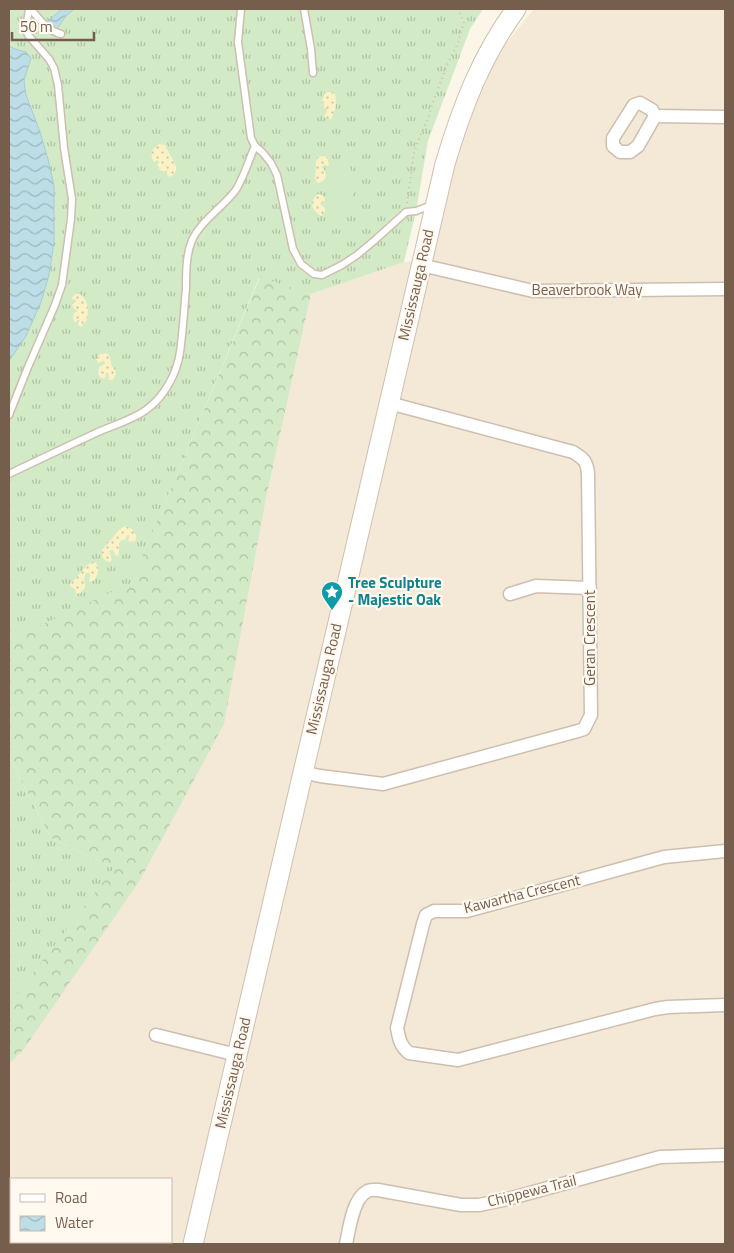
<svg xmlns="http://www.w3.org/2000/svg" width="734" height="1253" font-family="'Titillium Web',sans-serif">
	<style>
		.residential { fill: #f4e8d7; fill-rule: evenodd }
		.grass { fill: url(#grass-tufts) }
		.forest { fill: url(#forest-crowns) }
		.sand { fill: url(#sand-dots) }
		.garden { fill: #d3eac7 }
		.water { fill: url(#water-waves); stroke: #a4cdd7 }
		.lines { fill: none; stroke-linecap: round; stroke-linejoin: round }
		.lane-casing { stroke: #cebeaf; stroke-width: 9 }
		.street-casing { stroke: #cebeaf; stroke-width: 15 }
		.secondary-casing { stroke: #d1bfac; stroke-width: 21 }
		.path { stroke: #d6baa4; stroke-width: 2; stroke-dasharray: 1 4; stroke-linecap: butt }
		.lane { stroke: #fff; stroke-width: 6 }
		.street { stroke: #fff; stroke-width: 12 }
		.secondary { stroke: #fff; stroke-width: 19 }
		.labels { text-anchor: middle; stroke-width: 4.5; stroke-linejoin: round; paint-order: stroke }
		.street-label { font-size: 15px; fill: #765e4d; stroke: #fff9f0 }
		.culture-label { font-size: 15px; font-weight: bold; fill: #0d838f; stroke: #fff9f0; text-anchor: start }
	</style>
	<defs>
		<pattern id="grass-tufts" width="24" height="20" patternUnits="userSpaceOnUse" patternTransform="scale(1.25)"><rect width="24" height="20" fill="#d3eac7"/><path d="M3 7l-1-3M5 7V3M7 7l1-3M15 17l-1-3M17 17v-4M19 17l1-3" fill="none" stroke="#b0c1a4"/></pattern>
		<pattern id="forest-crowns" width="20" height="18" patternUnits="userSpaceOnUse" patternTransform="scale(1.25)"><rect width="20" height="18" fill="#d3eac7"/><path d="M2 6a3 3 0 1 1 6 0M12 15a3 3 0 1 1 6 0" fill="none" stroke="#b0c1a4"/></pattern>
		<pattern id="sand-dots" width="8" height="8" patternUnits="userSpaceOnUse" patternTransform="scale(1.25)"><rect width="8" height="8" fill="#faf1c5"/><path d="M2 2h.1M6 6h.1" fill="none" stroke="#cfc6a2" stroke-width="1.8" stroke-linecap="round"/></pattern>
		<pattern id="water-waves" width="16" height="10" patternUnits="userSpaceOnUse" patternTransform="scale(1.25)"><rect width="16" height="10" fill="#bddee6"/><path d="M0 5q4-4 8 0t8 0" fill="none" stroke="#9eb7bd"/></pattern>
	</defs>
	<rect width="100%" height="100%" fill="#fcf6e9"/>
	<path class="residential" d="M534,9h191v1235h-716v-180l15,-15 241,-546 46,-209 93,-32 28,-1 30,-130 36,-78zM11,1179h160v63h-160z"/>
	<g class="grass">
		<path d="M9,9h474l-13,20 -42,112 -12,70 -12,51 -93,32 -52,-16 -128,306 -122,56z"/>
		<path d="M9,757l42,81 63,30 -105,152z"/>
	</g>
	<path class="forest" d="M260,277l51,17 -46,209 -41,221 -84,156 -116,169 -15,15v-60l105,-136 -63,-30 -42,-81v-117l122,-57z"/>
	<g class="sand">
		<path d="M327,92h5l3,2c2,8 1,18 -4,25h-3l-4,-2 3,-7v-2h-3v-4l-2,-3 2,-7z"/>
		<path d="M159,144l6,1 11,21c1,5 -1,8 -6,11l-3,-2v-5l-4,2 -3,-2 -3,-4 2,-4 -2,-2 -3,2c-5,-7 -2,-14 5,-18z"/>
		<path d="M322,156l5,1 2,7 -1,2 -4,-1 -2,2c6,6 5,15 -4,16l-3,-4 1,-17 2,-5z"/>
		<path d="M318,194l4,1 3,3 -1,4 -3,1 -1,1 5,4v4l-4,4c-10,-6 -12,-15 -3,-22z"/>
		<path d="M77,293c13,4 15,26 4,34l-3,-2 1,-5 -4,2h-1l-1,-4 1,-5 4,-2 -5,-3 -1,-5 4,-1v-2l-4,-1 1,-3z"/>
		<path d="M104,353l4,1c3,4 2,7 4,12 2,3 4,4 4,8l-3,6h-4l-1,-2 1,-4 -1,-1h-2l-1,5 -1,1 -4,-2 -2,-3 1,-7 6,-3v-2l-2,-1 -5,2 -2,-4 4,-5z"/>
		<path d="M125,526c7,1 10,6 12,12l-3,4h-4l-2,-2 1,-5h-2l-2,5h-3l-3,3v9l-1,4 -3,-1 -2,-5h-2l-2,1 3,9 -2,2 -4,-1c-4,-3 -5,-6 -4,-11l18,-21z"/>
		<path d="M92,562l4,1c4,6 2,16 -5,19l-2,-1 1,-6 -1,-2h-3c-4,6 0,9 -1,15l-4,5 -5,1 -1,-5 -4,-2 -1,-2 16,-19z"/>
	</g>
	<path class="garden" d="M341,159c20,6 15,60 -3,56 -14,-3 -12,-45 -4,-53 2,-3 3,-2 7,-3z"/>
	<g class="water">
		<path d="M62,9h12l-8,7 -9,13 -5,-4 -3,-5z"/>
		<path d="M9,46l6,3 11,3 5,6 -7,22 2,15 14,37 8,27 6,27v56l-5,33 -8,27 -15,34 -17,25v-88l1,-4 -1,-57z"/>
	</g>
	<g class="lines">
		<g class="lane-casing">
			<g id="lane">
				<path d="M31,9c8,10 17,22 30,25"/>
				<path d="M304,9l7,40 2,24"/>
				<path d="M255,146l8,7 8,10 6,12 16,74 8,15 13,10 8,1 20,-10 15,-10 18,-15 31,-28 10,-1 16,-6"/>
				<path d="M9,415l19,-48 27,-62 7,-20 9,-66 1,-20 -8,-51 -6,-63 -4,-17 -5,-9 -21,-24 -2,-5 3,-21"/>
				<path d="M9,474c29,-14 59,-28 89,-42 16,-7 34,-12 48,-22 18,-13 31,-36 34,-58 3,-21 4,-42 6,-64 0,-15 0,-31 5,-45 7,-20 31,-35 44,-52 8,-11 14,-32 20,-45l-4,-8 -13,-96 3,-33"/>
			</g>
		</g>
		<g class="street-casing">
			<g id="street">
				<path d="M640,103l12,7 3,6 -17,30 -8,6h-10l-7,-6v-8l21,-33z"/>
				<path d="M655,116l70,1"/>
				<path d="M421,265l112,26 192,-2"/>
				<path d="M510,594l26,-8 54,2"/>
				<path d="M302,772l18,4 63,8 195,-53 6,-2 7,-14 -3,-241c-1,-13 -4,-15 -15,-22l-184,-49"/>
				<path d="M725,851l-61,6 -197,54h-33l-8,4 -3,9 -26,104c2,10 3,18 12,25l49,7 197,-51 13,-2 57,-2"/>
				<path d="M156,1035l81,20"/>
				<path d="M9,1194l2,-1"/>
				<path d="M93,1242l2,2"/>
				<path d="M346,1244c3,-14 7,-45 20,-52 3,-3 8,-2 12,-2l83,15h18l29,-6 152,-42 65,-2"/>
			</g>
		</g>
		<g class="secondary-casing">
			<path id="secondary" d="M193,1244l252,-1080c17,-57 36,-107 71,-155"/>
		</g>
		<path class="path" d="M407,203l7,-50 8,-22 6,-12 4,-14 15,-40 11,-22 6,-21 -4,-9"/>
		<use href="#lane" class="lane"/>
		<use href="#street" class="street"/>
		<use href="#secondary" class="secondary"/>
	</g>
	<defs>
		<g id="sight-pin" transform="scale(1.125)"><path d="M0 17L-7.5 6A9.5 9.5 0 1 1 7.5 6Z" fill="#0f9aa8" stroke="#fff9f0"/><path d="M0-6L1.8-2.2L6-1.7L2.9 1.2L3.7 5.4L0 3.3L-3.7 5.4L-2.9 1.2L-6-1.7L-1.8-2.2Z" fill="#fff"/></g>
	</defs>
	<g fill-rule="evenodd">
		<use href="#sight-pin" x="332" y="592"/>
	</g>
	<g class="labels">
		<g class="street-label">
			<text transform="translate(416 285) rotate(-77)" y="5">Mississauga Road</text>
			<text x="587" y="295">Beaverbrook Way</text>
			<text transform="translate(590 638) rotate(-90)" y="5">Geran Crescent</text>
			<text transform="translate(324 679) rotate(-77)" y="5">Mississauga Road</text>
			<text transform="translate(522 894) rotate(-14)" y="5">Kawartha Crescent</text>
			<text transform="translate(233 1073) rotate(-77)" y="5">Mississauga Road</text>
			<text transform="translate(532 1191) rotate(-14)" y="5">Chippewa Trail</text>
		</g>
		<g class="culture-label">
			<text x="348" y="588">Tree Sculpture<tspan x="348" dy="17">- Majestic Oak</tspan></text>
		</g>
	</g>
	<rect width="734" height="1253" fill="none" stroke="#765e4d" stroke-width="20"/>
	<rect x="10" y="1178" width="162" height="65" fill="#fff9f0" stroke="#c8bbaf"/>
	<rect x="20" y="1194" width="25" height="8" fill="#ffffff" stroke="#c8bbaf"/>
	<text x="55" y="1203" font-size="15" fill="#765e4d">Road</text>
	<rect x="20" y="1216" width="25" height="15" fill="url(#water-waves)" stroke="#c8bbaf"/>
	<text x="55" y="1228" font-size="15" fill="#765e4d">Water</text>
	<path d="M12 32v8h82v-8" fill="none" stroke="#765e4d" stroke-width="2.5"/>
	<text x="20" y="32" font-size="15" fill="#765e4d" stroke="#fff9f0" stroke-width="4" paint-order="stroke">50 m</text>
</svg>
